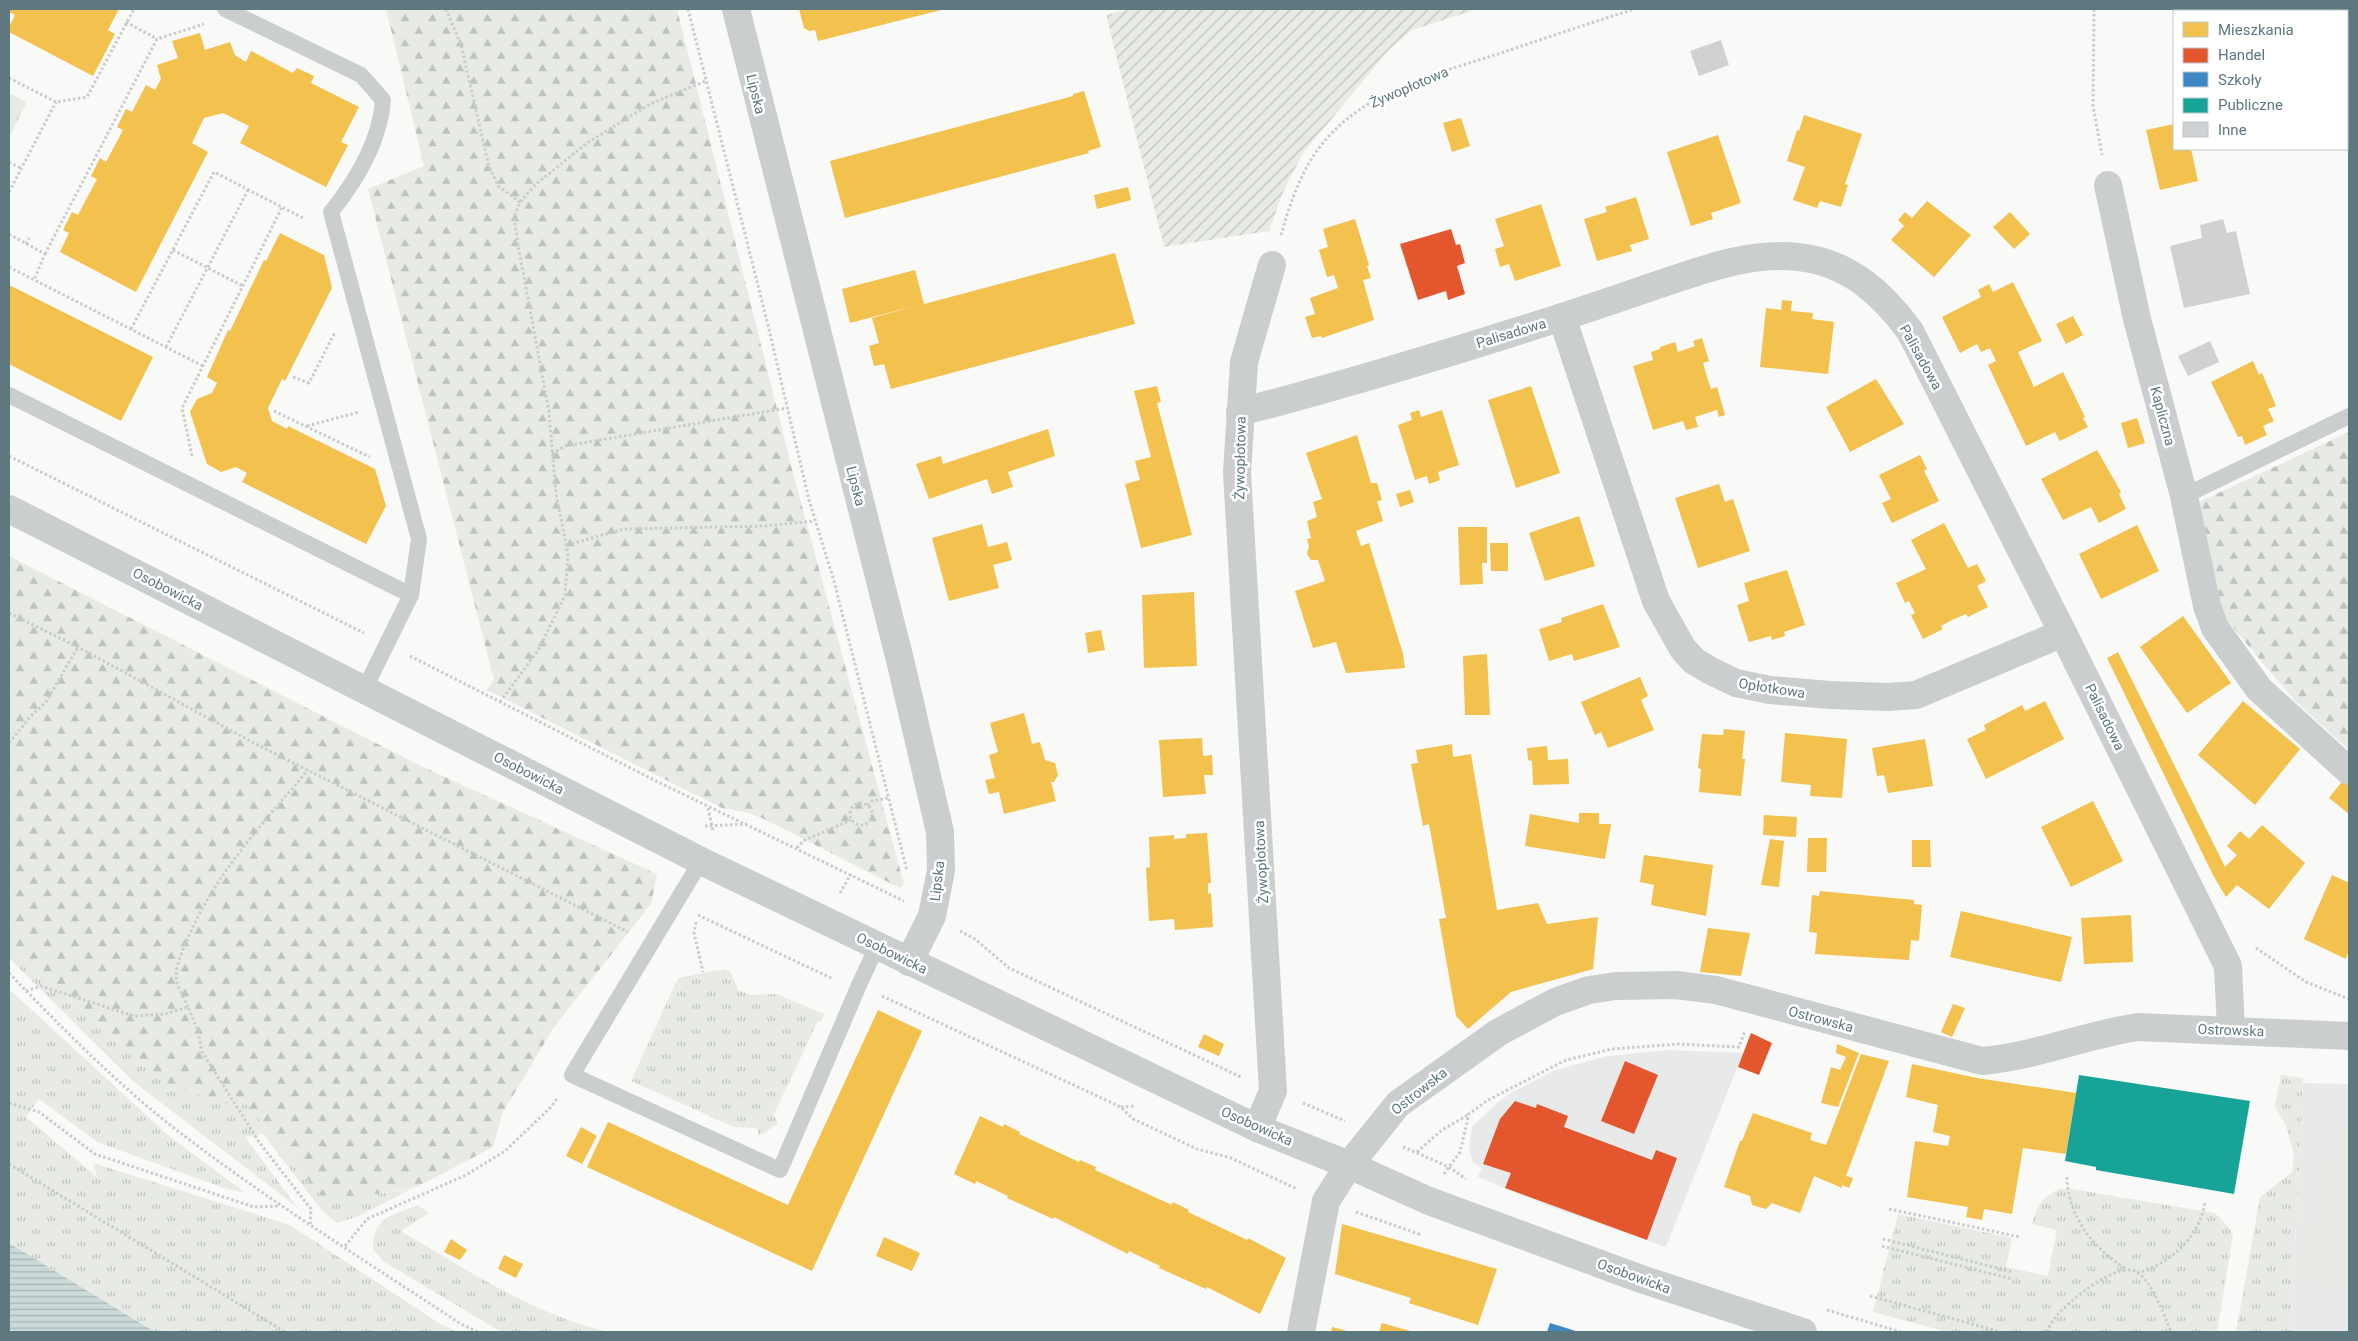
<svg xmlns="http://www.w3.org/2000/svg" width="2358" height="1341" font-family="Roboto,sans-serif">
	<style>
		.built { fill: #e8eae9 }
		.grass { fill: url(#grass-tufts) }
		.forest { fill: url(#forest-firs) }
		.garden { fill: url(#garden-furrows) }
		.pitch { fill: #e8ebe5 }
		.water { fill: url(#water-rules) }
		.homes { fill: #f2c14e }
		.shops { fill: #e4572e }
		.schools { fill: #3f88c5 }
		.public { fill: #17a398 }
		.building { fill: #cfd1d2 }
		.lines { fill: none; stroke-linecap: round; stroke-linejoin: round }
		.path { stroke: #c9cccc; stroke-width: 3; stroke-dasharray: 2.5 2.5; stroke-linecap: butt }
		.service { stroke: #cbcece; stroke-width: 16 }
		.minor { stroke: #cbcece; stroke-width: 28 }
		.tertiary { stroke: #cbcece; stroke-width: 28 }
		.labels { text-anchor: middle; stroke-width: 5; stroke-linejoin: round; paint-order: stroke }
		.street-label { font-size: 14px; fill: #5d787f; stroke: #fff }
	</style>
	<defs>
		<pattern id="grass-tufts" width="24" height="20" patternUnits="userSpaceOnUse" patternTransform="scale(1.25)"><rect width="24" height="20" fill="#e8ebe5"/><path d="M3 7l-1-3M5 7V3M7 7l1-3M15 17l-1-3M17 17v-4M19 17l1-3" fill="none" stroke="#bfc3bf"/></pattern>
		<pattern id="forest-firs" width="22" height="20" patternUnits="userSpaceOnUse" patternTransform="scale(1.25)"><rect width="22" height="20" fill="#e8ebe5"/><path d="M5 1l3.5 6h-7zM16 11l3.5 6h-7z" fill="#bfc3bf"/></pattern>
		<pattern id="garden-furrows" width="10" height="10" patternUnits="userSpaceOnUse" patternTransform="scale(1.25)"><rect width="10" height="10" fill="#e8ebe5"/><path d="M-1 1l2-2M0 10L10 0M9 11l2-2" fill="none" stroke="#bfc3bf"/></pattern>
		<pattern id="water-rules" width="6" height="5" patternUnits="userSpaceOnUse" patternTransform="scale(1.25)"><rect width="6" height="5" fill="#cbd9d8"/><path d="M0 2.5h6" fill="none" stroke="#a8b5b4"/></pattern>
	</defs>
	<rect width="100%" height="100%" fill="#f9f9f8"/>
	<g class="built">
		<path d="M1668,1050l75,3 -77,194 -118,-41 -70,-29 4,-10 -9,-4 -4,-15 3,-21 26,-25 13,-9 42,-22 24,-7 31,-8z"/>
		<path d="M2303,1083l46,1v248h-58z"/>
	</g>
	<g class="grass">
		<path d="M9,93l18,9 -18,36z"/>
		<path d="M9,946l157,137 76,16 78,96 64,-2 29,-5 -54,28 -22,7 -14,-11 -60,-78 -18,3 52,70 -163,-125 -125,-124z"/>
		<path d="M724,969l7,3 7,18 12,5 27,-1 47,20 -3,8 -3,-1 -44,93 4,10 -19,12 -2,-8 -23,-1 -103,-46 47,-103z"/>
		<path d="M9,989l161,148 76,56 -22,-5 -127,-46 -58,-43 -13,18 71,60 -4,-14 197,62 149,98 18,9h-302l-146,-89z"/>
		<path d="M2281,1075l22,3v5l-12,249h-55l24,-135 32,-25 2,-18 -8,-28 -11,-20z"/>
		<path d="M2059,1189h13l143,24 13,13 5,9 -16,97h-270l-74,-20 25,-98 114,24 -6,29 42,9 9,-46 -25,-6c6,-19 8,-25 27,-35z"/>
		<path d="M418,1205l11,8 -28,18c66,39 132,83 207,101h-107l-118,-71 -10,-12c0,-33 19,-33 45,-44z"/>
	</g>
	<g class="forest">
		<path d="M386,9h291l115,460 112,415 -4,4 -138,-70 -17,-6 -23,-4 -235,-118 7,-10 -126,-491 56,-23z"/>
		<path d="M2349,432v318l-54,-49 -71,-84 -27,-114z"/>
		<path d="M9,556l410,209 238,109 -6,30 -97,123 -52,87 -9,33 -76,40 -55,9 -42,-1 -78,-96 -19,5 -57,-21 -157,-137z"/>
	</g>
	<path class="garden" d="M1130,9h348l-66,21 -23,20 -86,103 -20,39 -14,39 -105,16 -58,-232z"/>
	<path class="pitch" d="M2336,1126l13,4v160l-52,-13z"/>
	<path class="water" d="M9,1243l146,89h-146z"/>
	<g class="homes">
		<path d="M9,9h110l-11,21 7,4 -22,42 -84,-44v-5l6,-12 -6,-3z"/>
		<path d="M799,9h146l-127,32 -3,-11 -6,1 -5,-3z"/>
		<path d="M200,33l5,17 25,-8 5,13 11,7 5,-11 42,22 4,-5 17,8 -3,7 48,24 -18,35 7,3 -22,42 -86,-44 9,-17 -26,-13 -19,5 -12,25 16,9 -72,140 -76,-40 9,-19 -6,-3 9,-18 6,3 19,-36 -6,-3 9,-18 6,4 17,-32 -6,-3 9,-18 6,3 14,-27 9,5 6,-11 -4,-14 21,-7 -6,-17z"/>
		<path d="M1084,91l17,56 -13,4 1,2 -244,65 -15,-57 243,-65v-2z"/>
		<path d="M1804,115l58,19 -17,50 3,1 -7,22 -21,-6 -3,7 -24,-8 12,-33 -18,-6 10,-31 2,1z"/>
		<path d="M1461,118l9,28 -18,6 -9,-29z"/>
		<path d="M2174,124v25h17l7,32 -38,9 -14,-60z"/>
		<path d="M1718,135l23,68 -30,10 2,6 -22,7 -24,-74z"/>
		<path d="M1128,187l3,13 -34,9 -3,-14z"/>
		<path d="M1636,197l13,42 -19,6 2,6 -35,10 -13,-42 23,-7 -2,-5z"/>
		<path d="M1927,201l44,34 -37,42 -43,-37 13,-14 -6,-6 7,-8 7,6z"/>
		<path d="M1541,204l20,62 -46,15 -6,-17 -9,3 -5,-18 9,-3 -9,-27z"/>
		<path d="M2010,212l20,22 -16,15 -21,-22z"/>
		<path d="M1355,219l14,46 -2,1 4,12 -8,2 11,40 -52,18 -1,-2 -9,2 -7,-21 10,-3 -5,-16 28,-10 -4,-13 -7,2 -8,-27 9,-3 -5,-18z"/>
		<path d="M280,233l44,22 8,33 -47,93 -3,-2 -14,29 4,13 15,8 1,-3 87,43 11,37 -20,38 -124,-62 5,-9 -11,-6 -15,5 -14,-8 -17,-52 7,-13 15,-6 5,-10 -10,-6 21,-47 2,1 34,-71 2,1z"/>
		<path d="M1115,253l20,71 -244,65 -7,-25 -10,2 -5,-20 10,-3 -7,-25 46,-13 -68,18 -8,-34 73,-19 9,34z"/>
		<path d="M2013,282l29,59 -24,11 16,35 29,-15 22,45 -2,1 5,9 -28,14 -5,-9 -29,14 -38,-81 8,-4 -6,-13 -9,4 -4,-8 -17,9 -18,-36 39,-20 -3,-7 11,-6 4,8z"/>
		<path d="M9,285l144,72 -32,64 -112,-57z"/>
		<path d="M1782,300l10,1 -1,10 22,2 -1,6 22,3 -6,52 -68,-7 6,-59 15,2z"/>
		<path d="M2073,316l10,19 -17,9 -10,-20z"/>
		<path d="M1702,338l7,23 -6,2 4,14 4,12 6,-2 8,28 -6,2 -2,-7 -22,7 3,10 -12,3 -3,-9 -30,9 -20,-64 20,-6 -2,-8 9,-3v-2l15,-5 3,10 17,-6 -2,-5z"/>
		<path d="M2253,361l6,14 3,-2 14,33 -8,3 6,12 -11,5 4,9 -22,10 -3,-9 -4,1 -27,-55z"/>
		<path d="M1876,379l28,45 -54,28 -24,-45z"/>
		<path d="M1157,386l4,16 -4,1 35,132 -51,13 -16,-64 15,-4 -5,-19 16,-4 -17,-66z"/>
		<path d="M1531,386l29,87 -44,15 -28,-88z"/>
		<path d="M1419,410l2,7 21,-7 17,55 -21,7 2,8 -11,4 -2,-8 -12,4 -17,-55 14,-5 -2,-7z"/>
		<path d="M2137,418l8,25 -17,5 -7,-25z"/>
		<path d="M1048,429l7,27 -47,16 5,15 -21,7 -5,-15 -58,20 -13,-35 25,-8 2,8z"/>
		<path d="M1357,435l14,48h6l5,17 -5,1 6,20 -27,10 5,15 8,-3 34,111 2,14 -59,5 -10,-31 -23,6 -18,-57 30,-10 -7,-21h-7l-4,-6 2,-8 -2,-7 4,-1 -4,-17 10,-4 -4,-15 9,-3 -16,-46z"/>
		<path d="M2097,450l24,42 -2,2 7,15 -27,14 -8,-16 -28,13 -22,-41z"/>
		<path d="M1920,455l7,14 -3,2 15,30 -47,22 -10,-20 9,-4 -12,-24z"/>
		<path d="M1719,484l6,18 8,-3 17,52 -52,17 -23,-70z"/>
		<path d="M1410,490l4,12 -14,5 -4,-13z"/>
		<path d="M1579,516l16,50 -50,15 -16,-48z"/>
		<path d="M1944,523l24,45 9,-4 9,17 -9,5 11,21 -20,10 -2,-3 -14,6 -11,6 2,3 -20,10 -12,-24 4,-2 -6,-12 -4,2 -9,-20 30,-14 -15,-29z"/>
		<path d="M982,524l6,23 19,-5 5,18 -19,5 6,23 -50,13 -17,-63z"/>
		<path d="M2137,525l22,46 -58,28 -22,-45z"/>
		<path d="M1458,527h29v36h-5l1,21 -23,1z"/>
		<path d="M1490,543h18v28h-17z"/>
		<path d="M1787,570l18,55 -21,7 1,4 -13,4 -1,-4 -22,6 -12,-37 12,-4 -5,-18z"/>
		<path d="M1194,592l3,74 -53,2 -2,-73z"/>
		<path d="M1603,604l17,43 -46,14 -2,-7 -23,7 -10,-32 23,-7 -1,-4z"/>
		<path d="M2183,616l48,67 -44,30 -47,-66z"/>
		<path d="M1101,630l4,20 -17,3 -3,-20z"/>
		<path d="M2118,652l107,215 12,-12 -10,-9 13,-15 9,8 13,-14 43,38 -36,46 -32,-24 -11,12 -13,-22 -106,-217z"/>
		<path d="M1487,654l3,61h-25l-2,-59z"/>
		<path d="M1640,677l8,19 -7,4 13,30 -46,18 -7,-16 -6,3 -14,-33z"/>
		<path d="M2045,701l19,38 -78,40 -19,-40 19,-9 -2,-5 38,-20 3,6z"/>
		<path d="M2243,701l57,48 -45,56 -57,-50z"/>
		<path d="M1024,713l8,31 8,-2 5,18 10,3 3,12 -4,7h-3l5,19 -52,13 -5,-22 -10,2 -4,-14 10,-2 -6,-23 9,-3 -8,-29z"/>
		<path d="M1724,729l21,2 -3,28h3l-4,37 -42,-4 2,-23 -3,-1 4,-34 21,1z"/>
		<path d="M1785,733l62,6 -5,59 -32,-2 1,-11 -30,-3z"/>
		<path d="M1202,738l1,18 9,-1 1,20h-9l2,19 -43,3 -4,-57z"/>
		<path d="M1925,739l8,47 -45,7 -4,-18 -7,1 -5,-28z"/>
		<path d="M1452,744l1,13 18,-3 26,156 41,-7 9,21 51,-7 -5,52 -82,23 -43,37 -12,-13 -17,-97 7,-1 -17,-94 -6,2 -12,-62 7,-1 -2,-13z"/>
		<path d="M1547,746l1,14 20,-1 1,25 -36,1 -1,-24 -4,-1 -1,-12z"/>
		<path d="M2344,779l5,4v31l-20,-16z"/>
		<path d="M2093,801l30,60 -52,26 -30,-60z"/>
		<path d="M1579,813h20v11h12l-6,35 -80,-13 5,-32 49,9z"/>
		<path d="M1764,815l33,2 -1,20 -33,-2z"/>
		<path d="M1207,833l4,50h-3v11l3,-1 2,34 -38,3 -1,-11 -25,2 -3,-53 4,-1 -1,-30 25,-2v4l12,-1v-4z"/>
		<path d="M1808,838h19l-1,34h-19z"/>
		<path d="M1770,839l14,2 -5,46 -18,-2z"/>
		<path d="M1912,840h18l1,27h-19z"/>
		<path d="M1644,855l69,10 -7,51 -55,-11 3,-20 -14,-3z"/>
		<path d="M2332,875l17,8v67l-3,9 -42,-20z"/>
		<path d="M1820,891l94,9v4l8,1 -3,36 -8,-1 -2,20 -94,-6 2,-21 -8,-1 3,-37 7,1z"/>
		<path d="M1961,911l111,26 -11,45 -111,-25z"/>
		<path d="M2131,915l2,47 -49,2 -3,-46z"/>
		<path d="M1708,928l42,5 -9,43 -41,-4z"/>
		<path d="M1953,1004l12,4 -13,29 -11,-5z"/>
		<path d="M878,1010l44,21 -110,240 -225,-104 21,-45 180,83z"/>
		<path d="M1204,1034l20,10 -5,12 -21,-9z"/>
		<path d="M1837,1044l22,9 -21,54 -17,-4 10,-36 9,3 6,-13 -10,-4z"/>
		<path d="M1861,1054l28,7 -43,115 7,2 -4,10 -7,-3v3l-28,-12 -14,37 -28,-10 -6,6 -14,-4 -2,-9 -26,-9 16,-46h2l11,-28 59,20 -2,7 16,5z"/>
		<path d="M1912,1064l65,14 99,15 -10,61 -43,-6 -11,66 -28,-5 -2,11 -16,-3 2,-10 -61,-10 8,-56 33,5 2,-10 -17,-4 5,-27 -32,-8z"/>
		<path d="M980,1116l23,11 1,-3 16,8 -1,2 60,28 1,-2 16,7 -1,3 77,35 1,-3 16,8 -1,2 59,28 1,-2 38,20 -26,56 -53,-27 -1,2 -47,-21 1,-2 -31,-15 -1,3 -74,-37 -1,2 -46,-21 1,-2 -32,-15 -1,3 -21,-10z"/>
		<path d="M581,1127l16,9 -15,28 -16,-8z"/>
		<path d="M1342,1224l155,45 -19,56 -69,-22 2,-5 -76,-24z"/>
		<path d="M884,1237l36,16 -8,18 -36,-15z"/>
		<path d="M451,1239l16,11 -7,10 -16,-8z"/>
		<path d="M504,1255l19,9 -7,14 -18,-9z"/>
		<path d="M1382,1323l32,9h-35z"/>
		<path d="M1332,1327l19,5h-20z"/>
	</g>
	<g class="shops">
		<path d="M1451,229l5,16 4,-1 5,19 -8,3 8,28 -17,6 -2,-9 -28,9 -18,-56z"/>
		<path d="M1751,1033l21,10 -13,32 -21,-8z"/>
		<path d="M1625,1061l33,14 -24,59 -33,-13z"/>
		<path d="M1515,1101l21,7 1,-4 31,12 -4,11 88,33 4,-10 21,8 -30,82 -142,-52 6,-15 -28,-9 17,-45z"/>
	</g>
	<path class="schools" d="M1550,1323l29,9h-32z"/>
	<path class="public" d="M2079,1075l171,26 -16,93 -138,-24v-3l-31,-6z"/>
	<g class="building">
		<path d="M1721,40l8,25 -30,11 -9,-25z"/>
		<path d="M2223,219l4,14 9,-2 14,63 -66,14 -14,-62 32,-8 -2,-13z"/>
		<path d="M2210,341l9,21 -31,14 -10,-20z"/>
	</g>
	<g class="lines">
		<g class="path">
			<path d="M446,9l15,36 28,122 10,20 21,15"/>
			<path d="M688,9l79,312 42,179 25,81 73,290"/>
			<path d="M2094,9l-1,97 9,49"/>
			<path d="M126,22l31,17"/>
			<path d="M9,78l47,24 31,-5 47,-88"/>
			<path d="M9,162l12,6"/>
			<path d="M9,192l47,-90"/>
			<path d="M9,234l36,20 -11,26"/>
			<path d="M1281,235c10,-35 23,-74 50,-101 43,-46 112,-62 170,-81 44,-15 89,-30 134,-44"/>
			<path d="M26,244l3,-6"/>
			<path d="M173,250l70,36"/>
			<path d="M45,254l112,-215 47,-15"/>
			<path d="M9,267l194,99"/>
			<path d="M131,329l83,-157 91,47"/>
			<path d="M166,347l82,-157"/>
			<path d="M293,377l16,6 26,-51"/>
			<path d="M274,411l96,46"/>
			<path d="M307,426l52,-14"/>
			<path d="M552,454l13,-8 222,-38"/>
			<path d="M9,456l355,177"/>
			<path d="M192,456l-10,-48 100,-201"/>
			<path d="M567,545l57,-16 141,-3 50,-5"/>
			<path d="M9,613l69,34 172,94 378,191"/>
			<path d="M410,656l248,126 246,119"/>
			<path d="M500,702l39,-53 26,-54 3,-41 -12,-60 -7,-82 -31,-167 -4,-28 6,-15 16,-18 51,-41 65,-40 54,-22"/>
			<path d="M9,743l22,-27 15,-14 32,-55"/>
			<circle cx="861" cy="814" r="11"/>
			<path d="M868,806l4,-5 17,-3"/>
			<path d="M708,808l5,23"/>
			<path d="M705,826l41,-2"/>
			<path d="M797,848l6,-7 48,-21"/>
			<path d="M840,893l11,-19"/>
			<path d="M698,915l135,64"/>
			<path d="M696,922l-2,11 9,39"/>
			<path d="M960,931l15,8 34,29 232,109"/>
			<path d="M2256,948l50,34 43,17"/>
			<path d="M9,973c52,54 106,109 165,155 92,71 190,132 287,196l17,8"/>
			<path d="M26,991l15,-5 93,30 31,-2 23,-7 10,24 4,21 57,90 52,67 -1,17"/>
			<path d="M882,996l239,111 12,12 64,30 34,9 66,31"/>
			<path d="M188,1007c-4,-9 -13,-23 -12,-32 1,-12 7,-26 12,-37 27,-64 75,-115 120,-168"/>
			<path d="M9,1103l30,9 56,42 159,53 25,-1"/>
			<path d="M1303,1103l42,18"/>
			<path d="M1121,1107l14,-1"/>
			<path d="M1403,1147l46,20 17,12"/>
			<path d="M1417,1152l25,-22 26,-15"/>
			<path d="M9,1164l276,168"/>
			<path d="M1444,1174l16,-22 9,-38 19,-14 78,-40 46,-11 66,-5 61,3 6,-16"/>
			<path d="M2067,1177c1,40 26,71 59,92"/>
			<path d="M1889,1209l131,28"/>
			<path d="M1356,1212l63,22v-2"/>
			<path d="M1883,1239l130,33"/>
			<path d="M345,1246l22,-27 99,-44 39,-24 46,-44 7,-10"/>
			<path d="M1882,1246l130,33"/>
			<path d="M2137,1273c33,-8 65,-39 68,-72"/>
			<path d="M1870,1296l131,36"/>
			<path d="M1827,1310l74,22"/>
			<path d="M2047,1332c2,-4 4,-9 7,-13 12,-16 64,-59 83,-47 16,11 27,43 34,60"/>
		</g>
		<g class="service">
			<path d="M225,9l136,66 22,25c-3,41 -27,81 -52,112l88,327 -8,56"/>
			<path d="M9,395l402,200 -46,93"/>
			<path d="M2184,496l165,-80"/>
			<path d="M701,861l-129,214 208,95 79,-185 18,-39"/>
		</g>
		<g class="minor">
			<path d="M736,9l165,655 39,168 1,38 -9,46 -23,46"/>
			<path d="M2108,185l29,134 47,177 23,110 8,22 44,61 90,82"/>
			<path d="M1562,317l94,284 27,48 11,12 17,10 25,12 34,7 60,5 58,2 28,-2 147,-62"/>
			<path d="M1240,412c109,-28 216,-61 322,-95 35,-11 69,-23 104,-35 42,-14 86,-30 132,-25 50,5 84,36 112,74l153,302 165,333 3,65"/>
			<path d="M1257,1128l16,-37 -36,-619 7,-110 28,-97"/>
			<path d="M1301,1332l25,-131 23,-36 49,-61 101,-72 56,-30 34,-12 27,-4 60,-1 40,5 266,71c54,-5 103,-26 156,-34l211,9"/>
		</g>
		<path class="tertiary" d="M9,509l692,352 556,267 92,37 80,36 212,78 162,53"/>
	</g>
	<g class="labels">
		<g class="street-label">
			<text transform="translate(1409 87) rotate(-23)" y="5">Żywopłotowa</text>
			<text transform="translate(756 94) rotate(76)" y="5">Lipska</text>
			<text transform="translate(1511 333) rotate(-17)" y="5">Palisadowa</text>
			<text transform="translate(1921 357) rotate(61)" y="5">Palisadowa</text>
			<text transform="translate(2163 416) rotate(75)" y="5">Kapliczna</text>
			<text transform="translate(1240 458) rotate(-89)" y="5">Żywopłotowa</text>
			<text transform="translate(856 486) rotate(76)" y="5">Lipska</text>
			<text transform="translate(168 589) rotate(27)" y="5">Osobowicka</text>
			<text transform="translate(1772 688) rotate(9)" y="5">Opłotkowa</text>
			<text transform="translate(2105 717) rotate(64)" y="5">Palisadowa</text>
			<text transform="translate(529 773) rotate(27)" y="5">Osobowicka</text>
			<text transform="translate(1261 862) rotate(-93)" y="5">Żywopłotowa</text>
			<text transform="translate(937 881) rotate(-83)" y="5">Lipska</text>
			<text transform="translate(892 953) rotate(26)" y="5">Osobowicka</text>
			<text transform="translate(1821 1019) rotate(15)" y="5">Ostrowska</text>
			<text transform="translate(2231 1030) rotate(2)" y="5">Ostrowska</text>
			<text transform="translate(1419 1091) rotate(-38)" y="5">Ostrowska</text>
			<text transform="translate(1257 1126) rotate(24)" y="5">Osobowicka</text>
			<text transform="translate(1634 1276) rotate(20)" y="5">Osobowicka</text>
		</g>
	</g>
	<rect width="2358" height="1341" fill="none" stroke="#5d787f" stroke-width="20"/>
	<rect x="2173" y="10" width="175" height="140" fill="#ffffff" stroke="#bec9cc"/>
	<rect x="2183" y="22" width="25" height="15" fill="#f2c14e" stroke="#bec9cc"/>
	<text x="2218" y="35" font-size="15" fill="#5d787f">Mieszkania</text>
	<rect x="2183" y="48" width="25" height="15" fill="#e4572e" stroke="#bec9cc"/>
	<text x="2218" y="60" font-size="15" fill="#5d787f">Handel</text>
	<rect x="2183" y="72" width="25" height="15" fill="#3f88c5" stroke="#bec9cc"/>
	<text x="2218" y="85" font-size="15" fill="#5d787f">Szkoły</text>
	<rect x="2183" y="98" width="25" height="15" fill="#17a398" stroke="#bec9cc"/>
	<text x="2218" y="110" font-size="15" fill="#5d787f">Publiczne</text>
	<rect x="2183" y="122" width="25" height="15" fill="#cfd1d2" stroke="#bec9cc"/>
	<text x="2218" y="135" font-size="15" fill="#5d787f">Inne</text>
</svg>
